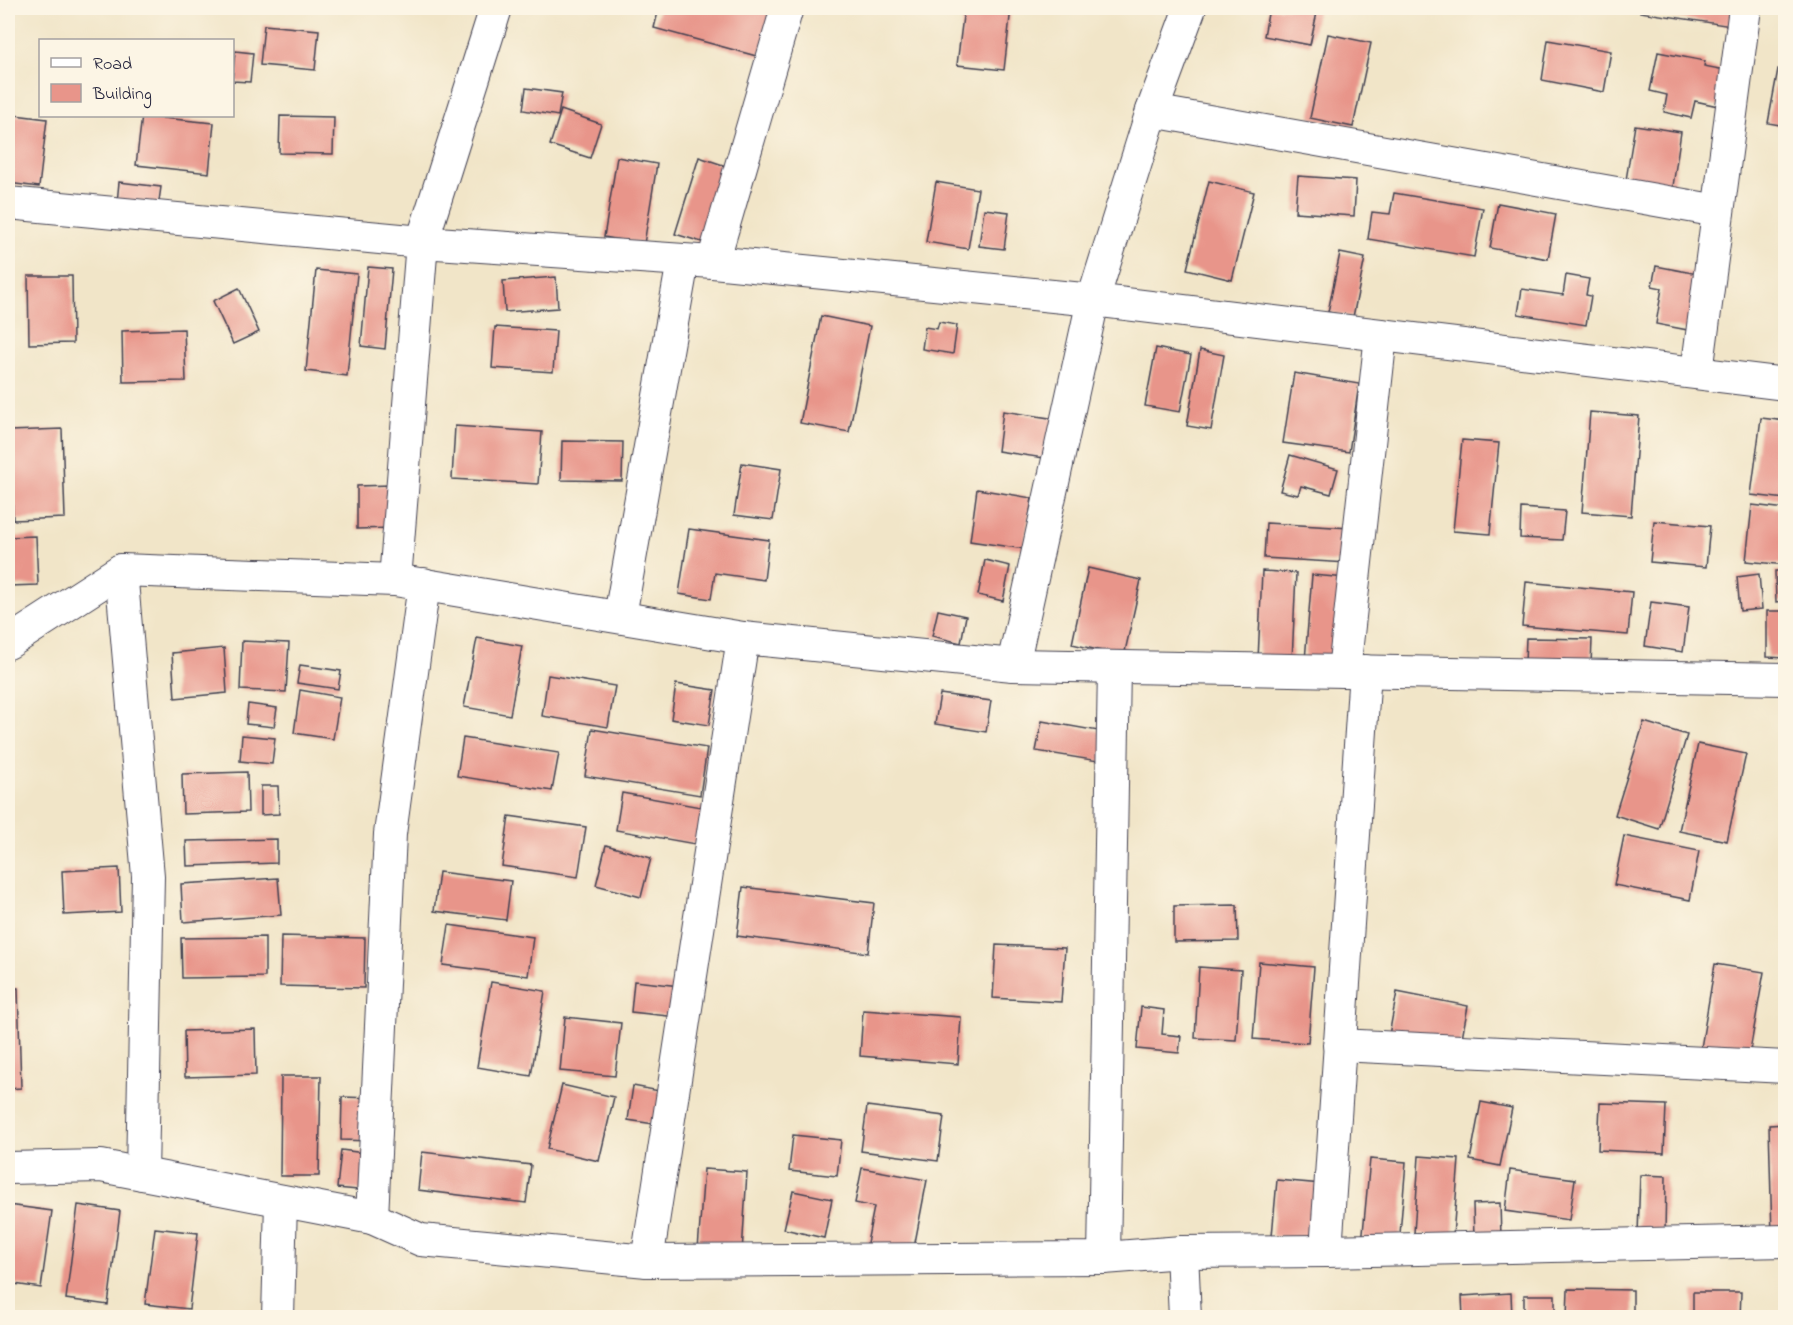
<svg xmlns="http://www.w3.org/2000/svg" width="1793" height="1325" font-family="'Indie Flower',sans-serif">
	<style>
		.building { fill: #e8958a }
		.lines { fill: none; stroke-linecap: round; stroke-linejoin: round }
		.minor-casing { stroke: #413f50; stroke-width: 34 }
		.minor { stroke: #fff; stroke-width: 32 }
	</style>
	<rect width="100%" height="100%" fill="#fcf5e5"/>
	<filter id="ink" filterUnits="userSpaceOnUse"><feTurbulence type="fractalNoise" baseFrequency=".0167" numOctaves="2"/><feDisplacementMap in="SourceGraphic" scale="12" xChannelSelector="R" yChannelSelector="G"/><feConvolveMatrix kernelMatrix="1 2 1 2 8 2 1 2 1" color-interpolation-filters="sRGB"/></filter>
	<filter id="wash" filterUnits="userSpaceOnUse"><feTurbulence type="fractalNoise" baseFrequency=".008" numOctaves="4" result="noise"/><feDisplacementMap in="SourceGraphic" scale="24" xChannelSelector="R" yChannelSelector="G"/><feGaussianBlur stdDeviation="1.35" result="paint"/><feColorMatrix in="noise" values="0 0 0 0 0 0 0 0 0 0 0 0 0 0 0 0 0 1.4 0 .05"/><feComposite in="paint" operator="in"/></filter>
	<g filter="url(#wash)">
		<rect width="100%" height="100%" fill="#f1e5c8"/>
		<g id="blocks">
			<g class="building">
				<path d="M659,8h96l18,4 -13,45 -106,-29z"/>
				<path d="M964,8h47l-7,62 -47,-5z"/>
				<path d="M1269,8h49l-8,37 -46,-9z"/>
				<path d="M1641,8h92l-2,18 -91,-14z"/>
				<path d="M264,25l55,5 -4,40 -55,-5z"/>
				<path d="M1328,34l43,9 -18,84 -43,-9z"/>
				<path d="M1548,40l63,11 -7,41 -62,-12z"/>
				<path d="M235,51l18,2 -3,29 -18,-1z"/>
				<path d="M1658,52l47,9 -1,5 21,4 -7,36 -23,-5 -4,17 -27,-6 3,-17 -17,-4z"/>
				<path d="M1778,69l8,1v56l-18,-3z"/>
				<path d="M526,88l36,5 -4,23 -35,-6z"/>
				<path d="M561,110l40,14 -11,34 -40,-13z"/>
				<path d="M15,115l32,4 -8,68 -31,-4z"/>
				<path d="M142,116l72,7 -5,50 -73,-8z"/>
				<path d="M280,116l54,1 -1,37 -54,-1z"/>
				<path d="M1635,125l46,7 -9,61 -47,-7z"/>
				<path d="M617,157l40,7 -13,80 -40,-7z"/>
				<path d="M699,157l36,12 -23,76 -37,-11z"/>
				<path d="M1298,176l58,4 -2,36 -59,-4z"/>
				<path d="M1209,181l45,11 -22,88 -45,-11z"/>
				<path d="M119,182l42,5 -3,21 -41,-5z"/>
				<path d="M936,182l42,7 -10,60 -42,-7z"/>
				<path d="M1394,193l89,15 -9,49 -106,-18 4,-27 18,2z"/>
				<path d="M1498,203l58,11 -8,45 -58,-11z"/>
				<path d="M984,209l25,3 -5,37 -25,-3z"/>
				<path d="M1340,253l25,5 -12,59 -25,-5z"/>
				<path d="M1656,266l47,9 -10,56 -37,-7 6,-36 -10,-2z"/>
				<path d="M368,267l24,2 -7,80 -24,-3z"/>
				<path d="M316,270l41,4 -10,102 -41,-5z"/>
				<path d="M1566,275l23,4 -3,16 5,1 -5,29 -68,-11 4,-25 41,6z"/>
				<path d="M28,276h44l1,67 -44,1z"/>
				<path d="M556,277l2,31 -53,4 -2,-31z"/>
				<path d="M239,288l20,44 -26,12 -20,-43z"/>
				<path d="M821,316l49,10 -21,106 -49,-9z"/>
				<path d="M939,322l18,3 -4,29 -31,-5 3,-22 12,2z"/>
				<path d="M495,327l61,4 -3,41 -61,-4z"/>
				<path d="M184,329l2,52 -63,1 -1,-51z"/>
				<path d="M1156,348l35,7 -11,57 -35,-6z"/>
				<path d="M1200,350l24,5 -13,75 -24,-4z"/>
				<path d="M1294,373l65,11 -10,68 -66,-9z"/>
				<path d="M1003,411l53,8 -6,40 -52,-8z"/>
				<path d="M1590,412l49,4 -8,100 -49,-4z"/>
				<path d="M1761,418l25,3v78l-35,-4z"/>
				<path d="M455,426l87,6 -4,52 -86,-5z"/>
				<path d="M62,429l3,89 -52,2 -3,-89z"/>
				<path d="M1462,440l37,3 -9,91 -37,-3z"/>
				<path d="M562,441l61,1 -1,39 -61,-1z"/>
				<path d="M1290,455l48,14 -7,25 -30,-8 -3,9 -18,-4z"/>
				<path d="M742,463l39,6 -8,51 -39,-5z"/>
				<path d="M391,485l1,43 -35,1v-43z"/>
				<path d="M977,489l55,9 -8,51 -54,-8z"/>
				<path d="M1752,505l34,4v56l-40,-4z"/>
				<path d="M1521,508l44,3 -3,29 -42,-2z"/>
				<path d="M1654,521l56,5 -4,41 -56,-5z"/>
				<path d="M1266,523l84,5 -2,35 -84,-5z"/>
				<path d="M689,529l80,11 -5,40 -49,-7 -4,26 -32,-5z"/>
				<path d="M36,536l2,49 -30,1v-49z"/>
				<path d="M985,560l25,6 -7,35 -25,-6z"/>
				<path d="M1088,568l53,12 -17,76 -52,-12z"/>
				<path d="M1262,571l34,2 -4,88 -34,-1z"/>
				<path d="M1775,571h11v30l-10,1z"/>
				<path d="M1759,574l3,35 -22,2 -3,-34z"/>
				<path d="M1312,575l35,3 -6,85 -36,-3z"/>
				<path d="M1526,582l106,10 -4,43 -106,-9z"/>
				<path d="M1651,602l38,5 -6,45 -38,-6z"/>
				<path d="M938,610l28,6 -5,27 -29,-7z"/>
				<path d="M1767,611h19v47l-19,-1z"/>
				<path d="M477,638l45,8 -12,69 -46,-8z"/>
				<path d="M1526,638l66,1 -1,26 -66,-2z"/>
				<path d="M242,641l47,2 -3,49 -46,-2z"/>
				<path d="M224,648l3,45 -52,5 -3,-45z"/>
				<path d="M300,665l41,6 -3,18 -41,-6z"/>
				<path d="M548,675l67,11 -7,41 -66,-11z"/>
				<path d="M676,684l39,6 -6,35 -38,-6z"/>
				<path d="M300,690l40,7 -7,42 -39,-6z"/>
				<path d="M940,694l51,7 -5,31 -51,-8z"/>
				<path d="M248,704l29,4 -3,19 -28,-3z"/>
				<path d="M1042,721l68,12 -6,29 -68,-11z"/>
				<path d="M1644,722l43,13 -28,94 -44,-14z"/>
				<path d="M592,729l115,19 -7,47 -115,-19z"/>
				<path d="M242,735l33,3 -3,26 -32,-3z"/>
				<path d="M463,738l96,15 -7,38 -95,-15z"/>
				<path d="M1698,744l48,10 -19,87 -48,-10z"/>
				<path d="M247,772l1,40 -65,2 -1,-40z"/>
				<path d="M261,786h17l1,28 -18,1z"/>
				<path d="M622,793l90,16 -6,37 -90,-16z"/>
				<path d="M509,816l77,11 -8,50 -76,-11z"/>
				<path d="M1624,836l75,15 -9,49 -76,-15z"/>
				<path d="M277,839v24l-90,3 -1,-25z"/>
				<path d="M606,845l45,13 -10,39 -45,-12z"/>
				<path d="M119,868l2,44 -57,3 -2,-44z"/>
				<path d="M439,872l72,9 -5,39 -72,-9z"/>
				<path d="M278,878l3,37 -98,7 -2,-38z"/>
				<path d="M743,887l131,16 -6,50 -131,-17z"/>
				<path d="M1237,905l1,36 -64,1v-36z"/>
				<path d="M449,925l84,12 -5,39 -85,-11z"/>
				<path d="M281,936l84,2 -1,50 -84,-2z"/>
				<path d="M265,937v40l-83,1 -1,-40z"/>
				<path d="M996,945l69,3 -4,54 -68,-4z"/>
				<path d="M1259,962l55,5 -6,76 -55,-4z"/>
				<path d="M1715,964l49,8 -16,90 -48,-8z"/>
				<path d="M1199,967l42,3 -5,70 -41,-2z"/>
				<path d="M634,981l46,5 -3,31 -46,-5z"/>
				<path d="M491,982l54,9 -14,85 -54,-9z"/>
				<path d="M8,988h10l3,100 -13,1z"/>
				<path d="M1397,992l71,14 -8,42 -71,-13z"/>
				<path d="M1141,1007l23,3 -2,24 19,2 -2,17 -42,-4z"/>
				<path d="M863,1010l98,7 -3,47 -98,-8z"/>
				<path d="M565,1017l56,6 -6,53 -55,-5z"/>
				<path d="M1784,1023h2v35l-6,-1z"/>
				<path d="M255,1029l1,46 -71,2 -1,-46z"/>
				<path d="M281,1076h40l-2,100h-39z"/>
				<path d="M562,1085l52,12 -15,64 -52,-12z"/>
				<path d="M633,1086l32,6 -5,33 -32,-5z"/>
				<path d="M342,1097l31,1 -2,43 -30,-1z"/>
				<path d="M1481,1102l31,6 -12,58 -30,-6z"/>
				<path d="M1600,1103l66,2 -2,48 -66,-3z"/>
				<path d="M867,1106l77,10 -6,45 -77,-10z"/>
				<path d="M1786,1124v111l-14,1 -3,-111z"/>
				<path d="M793,1135l48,5 -4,36 -48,-5z"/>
				<path d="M341,1150l31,4 -4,37 -31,-3z"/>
				<path d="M422,1152l109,13 -5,38 -108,-13z"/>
				<path d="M1419,1156l40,3 -6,77 -39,-3z"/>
				<path d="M1370,1159l36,3 -7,84 -37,-3z"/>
				<path d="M862,1168l65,12 -14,73 -46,-10 7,-36 -19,-4z"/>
				<path d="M704,1169l43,3 -5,81 -44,-4z"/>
				<path d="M1510,1170l65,9 -6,41 -64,-9z"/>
				<path d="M1640,1175l26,1 -1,58h-27z"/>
				<path d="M1277,1180l45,4 -5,56 -45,-4z"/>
				<path d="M793,1191l39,8 -8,39 -40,-9z"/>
				<path d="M1500,1203l1,35h-27l-1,-34z"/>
				<path d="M8,1205l44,6 -11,77 -33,-5z"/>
				<path d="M78,1205l42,6 -12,94 -42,-6z"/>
				<path d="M155,1228l43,5 -9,76 -44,-5z"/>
				<path d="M1568,1289l65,1v28h-66z"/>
				<path d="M1693,1292h48l-1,26h-47z"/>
				<path d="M1511,1293l1,25h-49l-1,-22z"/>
				<rect x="1524" y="1295" width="31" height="23"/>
				<path d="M536,1314v4h-45v-3z"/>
			</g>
		</g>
	</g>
	<g filter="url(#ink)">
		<use href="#blocks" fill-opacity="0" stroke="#413f50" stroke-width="1.5"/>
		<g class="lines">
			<g class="minor-casing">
				<g id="minor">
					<path d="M1152,111l566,100"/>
					<path d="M8,203l414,39 291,20 380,38 693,84"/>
					<path d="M713,262l74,-254"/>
					<path d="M1697,372l48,-364"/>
					<path d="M121,570l27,306 -6,298"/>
					<path d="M395,580l27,-338 74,-234"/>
					<path d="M620,616l63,-355"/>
					<path d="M8,643l113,-73 274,10 348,58 270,27 773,14"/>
					<path d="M1013,665l80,-365 59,-189 38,-103"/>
					<path d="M1344,671l37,-336"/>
					<path d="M1339,1045l447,22"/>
					<path d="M8,1168l93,-2 271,52 49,22 226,21 457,-3 78,-6 144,-1 460,-10"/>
					<path d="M372,1218l18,-384 34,-250"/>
					<path d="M1326,1251l39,-580"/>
					<path d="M1182,1252l3,66"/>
					<path d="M1104,1258l10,-591"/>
					<path d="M647,1261l96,-623"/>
					<path d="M278,1318l3,-117"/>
				</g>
			</g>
			<use href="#minor" class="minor"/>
		</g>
	</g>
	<rect width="1793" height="1325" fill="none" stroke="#fcf5e5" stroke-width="30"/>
	<rect x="39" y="39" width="195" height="78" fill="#fcf5e5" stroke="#a5a1a1" stroke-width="1.5"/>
	<rect x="51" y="58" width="30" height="9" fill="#ffffff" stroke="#a5a1a1" stroke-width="1.5"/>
	<text x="93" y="69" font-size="18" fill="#22223b">Road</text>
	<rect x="51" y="84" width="30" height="18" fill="#e8958a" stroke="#a5a1a1" stroke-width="1.5"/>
	<text x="93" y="99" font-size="18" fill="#22223b">Building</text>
</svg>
